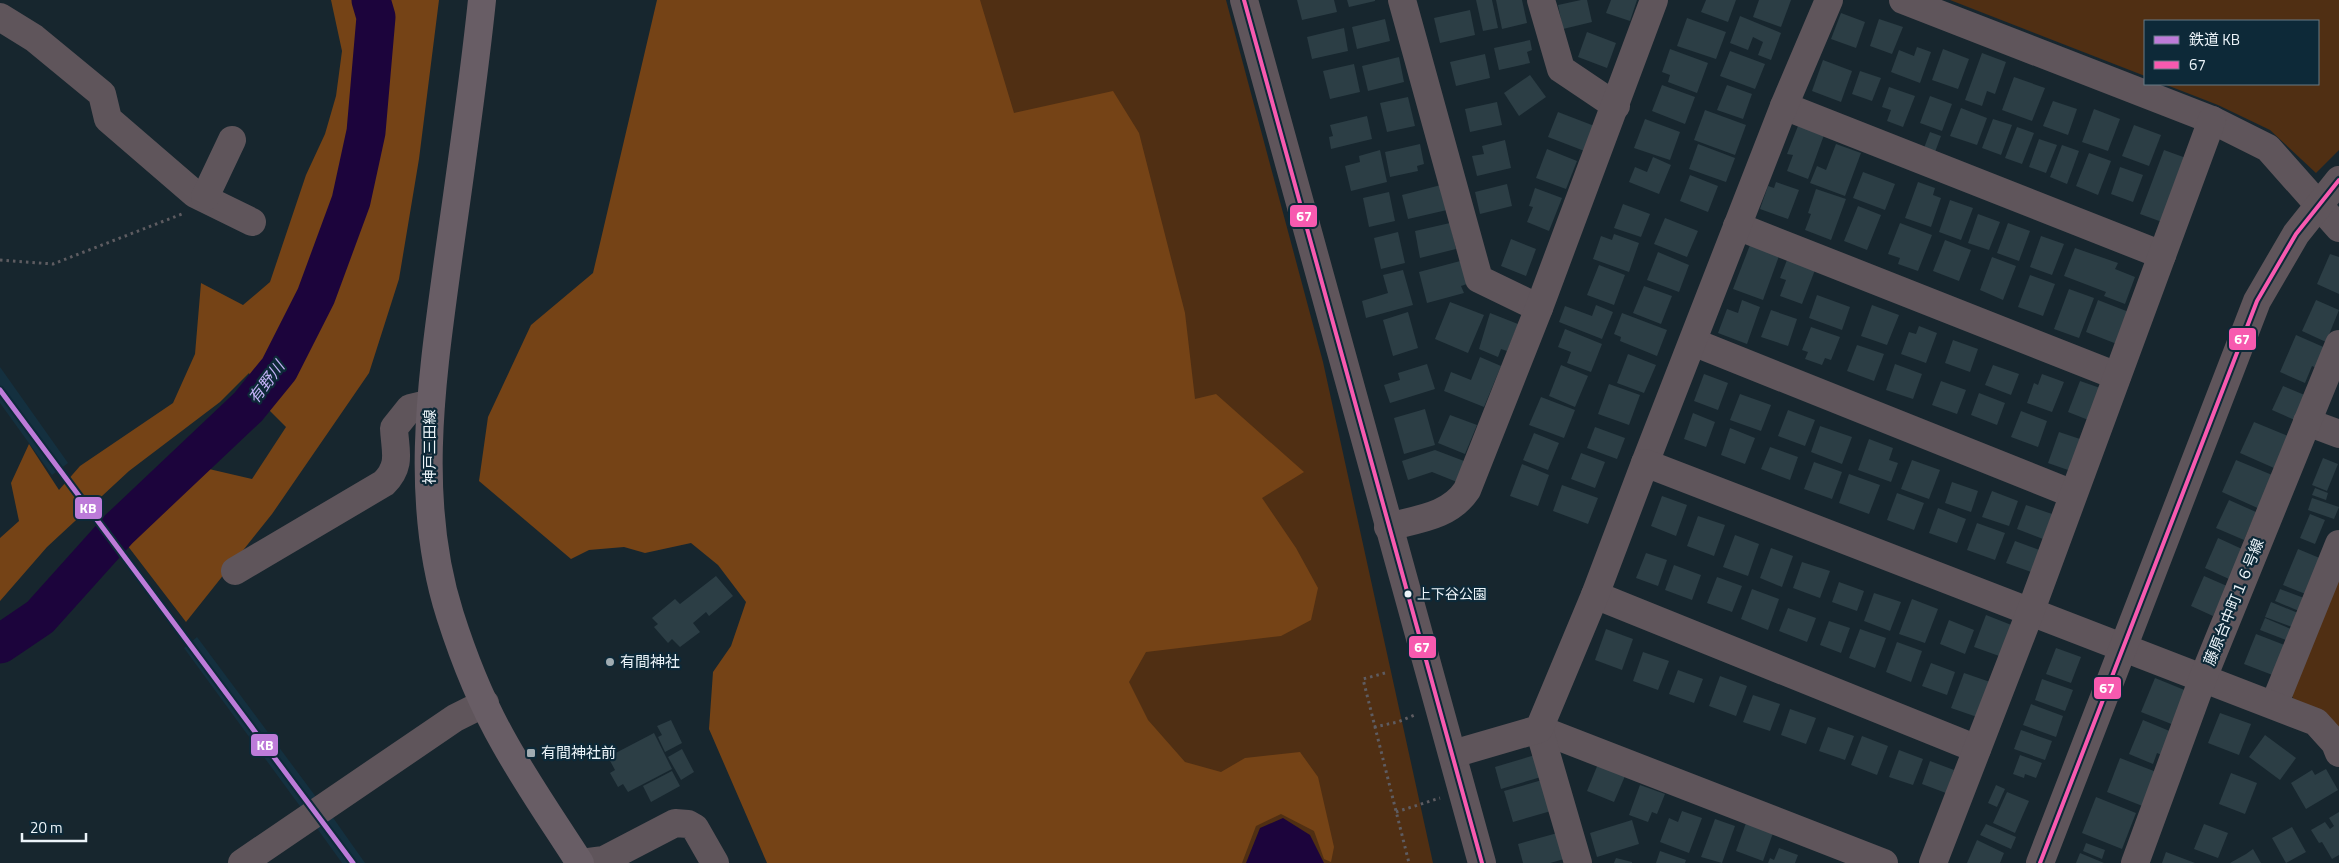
<svg xmlns="http://www.w3.org/2000/svg" width="2339" height="863" font-family="'Titillium Web','Noto Sans JP',sans-serif">
	<style>
		.built { fill: #14303f }
		.green { fill: #502f13 }
		.forest { fill: #754316 }
		.water { fill: #1c043c }
		.lines { fill: none; stroke-linecap: round; stroke-linejoin: round }
		.river { stroke: #1c043c; stroke-width: 39 }
		.building { fill: #2c3e45 }
		.path { stroke: #5e5c61; stroke-width: 3; stroke-dasharray: 2.5 4; stroke-linecap: butt }
		.minor { stroke: #5f555b; stroke-width: 28 }
		.major { stroke: #685d65; stroke-width: 28 }
		.bus-1-casing { stroke: #0d2938; stroke-width: 8 }
		.bus-1 { stroke: #f75aaf; stroke-width: 4 }
		.rail-1-casing { stroke: #0d2938; stroke-width: 9 }
		.rail-1 { stroke: #bd7bd9; stroke-width: 5 }
		.bus-dot { fill: #ecf4f9; stroke: #0d2938; stroke-width: 2 }
		.poi-dot { fill: #a1acb2; stroke: #0d2938; stroke-width: 2 }
		.labels { text-anchor: middle; stroke-width: 4.5; stroke-linejoin: round; paint-order: stroke }
		.bus-label { font-size: 14px; fill: #ecf4f9; stroke: #0d2938; text-anchor: start }
		.street-label { font-size: 15px; fill: #ecf4f9; stroke: #0d2938 }
		.poi-label { font-size: 15px; fill: #ecf4f9; stroke: #0d2938; text-anchor: start }
		.water-label { font-size: 16px; font-style: italic; fill: #c3b1f5; stroke: #0d2938 }
		.line-badge { stroke: #0d2938; stroke-width: 2 }
		.badge-label { font-size: 14px; text-anchor: middle; font-weight: bold; fill: #fff }
	</style>
	<rect width="100%" height="100%" fill="#17262e"/>
	<g class="built">
		<path d="M0,367l68,96 -16,12 -52,-72z"/>
		<path d="M197,637l122,164 -14,12 -121,-165z"/>
		<path d="M329,812l36,51h-23l-28,-39z"/>
	</g>
	<g class="green">
		<path d="M970,0h256l97,362 110,501h-348l-81,-745z"/>
		<path d="M1950,0h389v150l-23,23 -46,-43 -52,-25 -54,-21h154v-63h-173v55z"/>
		<path d="M2339,574v155l-42,-23 -7,-14z"/>
	</g>
	<g class="forest">
		<path d="M331,0h108l-20,159 -20,120 -30,94 -97,141 -86,108 -62,-81 22,-26 63,-46 43,10 34,-52 -18,-18 -19,-36 -29,29 -91,69 -82,76 -47,54v-63l19,-17 -8,-38 18,-39 30,46 21,-24 93,-63 22,-49 6,-71 42,22 27,-23 36,-107 19,-41 11,-38 6,-45z"/>
		<path d="M657,0h323l34,113 99,-22 26,42 46,180 10,86 21,-5 88,78 -42,26 34,50 22,40 -7,32 -30,16 -135,16 -17,30 19,38 37,42 36,10 24,-14 55,-6 18,25 16,70 -3,15 -7,-3 -10,-28 -33,-17 -25,12 -14,37h-475l-58,-134 4,-57 18,-26 15,-44 -28,-37 -27,-22 -46,10 -21,-6 -35,3 -18,9 -92,-78 9,-64 43,-92 62,-52z"/>
	</g>
	<path class="water" d="M1283,818l27,17 14,28h-78l14,-35z"/>
	<g class="lines">
		<path class="river" d="M0,644l40,-27 79,-88 129,-122 31,-38 37,-73 35,-95 15,-69 10,-115 -5,-17"/>
	</g>
	<g class="building">
		<path d="M1297,0h37l3,12 -35,8z"/>
		<path d="M1347,0h28v1l-26,6z"/>
		<path d="M1476,0h16l6,28 -15,3z"/>
		<path d="M1496,0h26l5,23 -25,6z"/>
		<path d="M1581,0h6l5,22 -29,7 -5,-24z"/>
		<path d="M1611,0h26l-7,21 -24,-8z"/>
		<path d="M1706,0h30l-8,22 -27,-10z"/>
		<path d="M1759,0h32l-10,27 -28,-10z"/>
		<path d="M1470,10l5,25 -35,8 -6,-25z"/>
		<path d="M1841,13l24,9 -9,26 -25,-9z"/>
		<path d="M1740,16l41,17 -10,27 -13,-5 5,-13 -10,-5 -5,13 -18,-7z"/>
		<path d="M1687,18l39,14 -10,27 -39,-13z"/>
		<path d="M1385,19l5,22 -33,8 -5,-22z"/>
		<path d="M1879,19l24,8 -11,27 -22,-8z"/>
		<path d="M1344,28l4,23 -36,8 -5,-22z"/>
		<path d="M1587,32l29,11 -9,25 -29,-11z"/>
		<path d="M1530,40l2,10 -5,2 3,11 -31,7 -5,-22z"/>
		<path d="M1917,47l14,5 -11,31 -29,-11 8,-22 15,6z"/>
		<path d="M1670,49l38,14 -11,30 -29,-11 2,-7 -8,-3z"/>
		<path d="M1943,49l26,10 -11,30 -26,-9z"/>
		<path d="M1730,51l35,13 -10,25 -35,-13z"/>
		<path d="M1982,53l24,9 -11,32 -8,-3 -5,15 -17,-6z"/>
		<path d="M1485,54l5,24 -34,8 -6,-24z"/>
		<path d="M1399,57l5,25 -36,9 -6,-25z"/>
		<path d="M1823,60l29,11 -11,31 -29,-11z"/>
		<path d="M1354,64l6,28 -30,7 -7,-28z"/>
		<path d="M1860,71l21,7 -9,23 -20,-7z"/>
		<path d="M1530,75l16,22 -27,19 -15,-23z"/>
		<path d="M2014,77l31,11 -13,33 -30,-11z"/>
		<path d="M1662,85l33,12 -10,27 -33,-13z"/>
		<path d="M1727,85l25,9 -9,25 -26,-9z"/>
		<path d="M1889,87l26,9 -12,31 -16,-6 4,-11 -9,-3z"/>
		<path d="M1930,96l22,8 -10,27 -22,-8z"/>
		<path d="M1408,97l7,29 -28,6 -7,-29z"/>
		<path d="M2053,101l24,8 -9,26 -25,-9z"/>
		<path d="M1497,102l5,23 -32,7 -5,-23z"/>
		<path d="M1961,108l26,10 -10,27 -27,-9z"/>
		<path d="M2094,109l26,10 -12,32 -26,-9z"/>
		<path d="M1705,110l41,15 -11,30 -41,-15z"/>
		<path d="M1558,112l39,15 -10,25 -39,-15z"/>
		<path d="M1367,116l5,23 -41,10 -2,-12 4,-1 -3,-11z"/>
		<path d="M1645,119l35,13 -10,28 -36,-12z"/>
		<path d="M1993,119l19,6 -11,30 -19,-7z"/>
		<path d="M2134,125l27,10 -12,31 -27,-10z"/>
		<path d="M1798,126l26,9 -16,44 -21,-8 6,-16 -6,-1z"/>
		<path d="M2017,127l17,6 -12,31 -17,-6z"/>
		<path d="M1930,132l11,4 -6,16 -11,-4z"/>
		<path d="M2039,139l18,6 -11,28 -17,-6z"/>
		<path d="M1505,140l6,28 -34,8 -5,-20 12,-2 -2,-8z"/>
		<path d="M1420,144l4,20 -7,2 1,5 -28,6 -5,-25z"/>
		<path d="M1698,144l37,14 -9,24 -37,-13z"/>
		<path d="M1836,144l25,9 -16,43 -35,-13 7,-17 9,4z"/>
		<path d="M2062,145l17,6 -12,33 -17,-7z"/>
		<path d="M1547,149l30,12 -11,28 -30,-11z"/>
		<path d="M1380,150l7,32 -36,9 -6,-25 15,-4 -1,-6z"/>
		<path d="M2164,150l22,8 -24,64 -22,-8z"/>
		<path d="M2089,153l22,8 -13,34 -22,-9z"/>
		<path d="M1653,157l18,8 -12,29 -30,-12 6,-15 12,5z"/>
		<path d="M2120,167l23,8 -10,27 -22,-8z"/>
		<path d="M1863,172l32,12 -10,26 -32,-12z"/>
		<path d="M1690,175l28,11 -10,26 -28,-11z"/>
		<path d="M1776,182l23,8 -11,29 -28,-10 8,-23 6,2z"/>
		<path d="M1918,182l17,6 -2,7 8,3 -10,29 -26,-9z"/>
		<path d="M1507,184l5,22 -32,8 -5,-22z"/>
		<path d="M1441,185l6,25 -39,9 -6,-24z"/>
		<path d="M1535,188l27,10 -13,33 -22,-9 6,-15 -4,-1z"/>
		<path d="M1816,189l30,10 -15,41 -26,-10 6,-16 -3,-1z"/>
		<path d="M1389,192l6,29 -26,6 -6,-29z"/>
		<path d="M1950,200l23,8 -12,32 -22,-8z"/>
		<path d="M1623,204l27,10 -9,23 -27,-9z"/>
		<path d="M1858,206l23,9 -14,35 -23,-9z"/>
		<path d="M1978,214l22,8 -11,28 -21,-7z"/>
		<path d="M1665,218l33,13 -11,26 -33,-13z"/>
		<path d="M1450,223l6,26 -36,9 -5,-27z"/>
		<path d="M1900,223l32,12 -14,36 -20,-7 2,-6 -12,-4z"/>
		<path d="M2008,223l22,8 -11,30 -22,-8z"/>
		<path d="M1398,232l7,31 -24,6 -7,-31z"/>
		<path d="M1614,234l25,9 -10,29 -36,-13 8,-23 11,4z"/>
		<path d="M2041,236l23,8 -12,31 -22,-8z"/>
		<path d="M1511,239l25,10 -10,27 -25,-10z"/>
		<path d="M1945,240l26,10 -12,31 -26,-10z"/>
		<path d="M1750,245l29,11 -16,44 -30,-11z"/>
		<path d="M2075,248l43,15 -3,6 20,8 -10,27 -21,-8 2,-4 -42,-16z"/>
		<path d="M1658,252l31,13 -10,27 -32,-12z"/>
		<path d="M2330,254l9,3v37l-22,-10z"/>
		<path d="M1992,257l24,9 -13,34 -23,-10z"/>
		<path d="M1464,260l6,23 -9,3 3,7 -37,10 -8,-31z"/>
		<path d="M1787,260l28,10 -13,34 -22,-8 6,-16 -6,-2z"/>
		<path d="M1599,265l26,10 -11,30 -27,-10z"/>
		<path d="M1403,270l10,35 -47,13 -4,-17 26,-8 -5,-18z"/>
		<path d="M2030,275l25,9 -12,32 -25,-9z"/>
		<path d="M1644,286l28,10 -11,28 -28,-11z"/>
		<path d="M2069,289l25,9 -15,40 -25,-9z"/>
		<path d="M1817,295l33,12 -8,23 -33,-12z"/>
		<path d="M1742,300l18,7 -13,37 -29,-11 9,-24 11,4z"/>
		<path d="M2098,300l36,14 -12,32 -36,-14z"/>
		<path d="M2316,300l23,10 -13,32 -24,-11z"/>
		<path d="M1450,302l34,13 -16,38 -33,-14z"/>
		<path d="M1596,305l17,7 -11,27 -43,-17 6,-16 27,10z"/>
		<path d="M1872,305l27,10 -12,30 -26,-9z"/>
		<path d="M1771,310l26,9 -9,27 -27,-9z"/>
		<path d="M1408,312l10,36 -25,8 -10,-36z"/>
		<path d="M1490,313l28,11 -11,27 -6,-2 -3,8 -19,-8z"/>
		<path d="M1622,313l45,17 -10,26 -37,-15 1,-4 -7,-3z"/>
		<path d="M1919,326l18,7 -11,30 -25,-9 8,-22 7,2z"/>
		<path d="M1811,327l29,10 -9,23 -6,-2 -3,7 -17,-6 3,-7 -6,-2z"/>
		<path d="M1565,329l37,15 -11,28 -24,-9 4,-11 -13,-5z"/>
		<path d="M2296,335l32,14 -9,20 -7,-3 -7,17 -25,-11z"/>
		<path d="M1953,340l25,9 -8,23 -25,-9z"/>
		<path d="M1857,345l27,9 -10,27 -27,-10z"/>
		<path d="M1628,354l28,11 -12,28 -27,-10z"/>
		<path d="M1480,357l21,9 -17,41 -40,-16 7,-19 20,8z"/>
		<path d="M1427,364l8,25 -45,14 -6,-18 16,-5 -2,-7z"/>
		<path d="M1895,364l27,10 -9,25 -27,-9z"/>
		<path d="M1561,365l27,11 -13,31 -26,-11z"/>
		<path d="M1993,365l26,9 -8,21 -26,-10z"/>
		<path d="M1704,374l24,9 -10,27 -24,-9z"/>
		<path d="M2042,374l22,8 -12,30 -25,-9 7,-20 4,2z"/>
		<path d="M1941,381l25,9 -9,24 -25,-9z"/>
		<path d="M2080,381l23,8 -12,32 -23,-9z"/>
		<path d="M1609,384l31,11 -11,30 -31,-11z"/>
		<path d="M2283,386l24,10 -10,25 -25,-11z"/>
		<path d="M1979,393l26,10 -8,22 -26,-10z"/>
		<path d="M1740,394l31,11 -10,26 -31,-11z"/>
		<path d="M1541,397l34,13 -11,28 -35,-13z"/>
		<path d="M1425,409l10,36 -31,9 -10,-36z"/>
		<path d="M1788,410l27,10 -10,26 -27,-10z"/>
		<path d="M2021,411l26,10 -9,26 -27,-10z"/>
		<path d="M1693,413l22,9 -9,25 -22,-8z"/>
		<path d="M1450,415l27,10 -12,29 -27,-11z"/>
		<path d="M2254,422l34,14 -14,32 -34,-15z"/>
		<path d="M1820,426l32,11 -10,27 -31,-12z"/>
		<path d="M1595,427l30,11 -8,21 -30,-11z"/>
		<path d="M1730,428l25,10 -10,26 -24,-9z"/>
		<path d="M2059,432l24,8 -12,31 -23,-8z"/>
		<path d="M1534,433l25,10 -11,27 -25,-10z"/>
		<path d="M1869,439l24,9 -4,12 9,3 -7,19 -33,-12z"/>
		<path d="M1770,447l28,10 -8,23 -29,-11z"/>
		<path d="M1435,450l29,11 -7,21 -25,-10 -24,8 -6,-19z"/>
		<path d="M1581,453l24,9 -10,26 -24,-9z"/>
		<path d="M2323,458l15,6 -11,27 -15,-6z"/>
		<path d="M1912,460l28,10 -11,29 -28,-10z"/>
		<path d="M2236,460l41,17 -15,33 -40,-18z"/>
		<path d="M1814,462l28,10 -10,27 -28,-10z"/>
		<path d="M1522,464l27,11 -11,31 -28,-10z"/>
		<path d="M1849,474l31,11 -11,29 -30,-11z"/>
		<path d="M1952,482l26,9 -7,21 -26,-9z"/>
		<path d="M1562,485l36,13 -10,26 -35,-13z"/>
		<path d="M2315,488l13,5 -2,7 -14,-5z"/>
		<path d="M1992,491l26,10 -9,25 -27,-9z"/>
		<path d="M1897,493l27,10 -10,27 -27,-10z"/>
		<path d="M1662,496l25,9 -11,31 -25,-10z"/>
		<path d="M2312,498l27,9 -5,12 -26,-9z"/>
		<path d="M2229,500l27,12 -12,28 -28,-12z"/>
		<path d="M2026,505l26,9 -9,25 -26,-10z"/>
		<path d="M1938,508l28,11 -9,24 -28,-10z"/>
		<path d="M2310,514l15,6 -10,24 -15,-6z"/>
		<path d="M1698,516l27,9 -11,31 -27,-10z"/>
		<path d="M1977,523l28,10 -10,27 -28,-10z"/>
		<path d="M1735,535l24,9 -11,32 -25,-9z"/>
		<path d="M2218,538l24,11 -13,30 -24,-11z"/>
		<path d="M2015,541l27,10 -8,22 -28,-10z"/>
		<path d="M1771,548l22,8 -11,31 -22,-9z"/>
		<path d="M2298,549l24,10 -14,36 -25,-10z"/>
		<path d="M1646,553l21,7 -9,26 -22,-8z"/>
		<path d="M1802,562l28,9 -10,27 -27,-10z"/>
		<path d="M1674,565l27,10 -9,25 -27,-10z"/>
		<path d="M716,576l17,20 -24,20 -3,-4 -13,11 7,9 -20,15 -8,-8 -4,4 -14,-16 4,-3 -6,-6 23,-19 5,5z"/>
		<path d="M2204,576l23,10 -14,30 -22,-10z"/>
		<path d="M1717,577l25,9 -10,26 -25,-9z"/>
		<path d="M1839,582l25,9 -7,20 -25,-9z"/>
		<path d="M1752,589l27,10 -11,31 -27,-11z"/>
		<path d="M2280,589l24,9 -5,13 -24,-10z"/>
		<path d="M1874,593l27,9 -11,29 -26,-10z"/>
		<path d="M1912,599l26,10 -13,34 -26,-9z"/>
		<path d="M2271,602l27,11 -6,14 -27,-10z"/>
		<path d="M1788,608l28,10 -9,24 -28,-11z"/>
		<path d="M1986,615l28,11 -12,31 -28,-10z"/>
		<path d="M2265,618l26,11 -5,11 -26,-10z"/>
		<path d="M1949,620l25,10 -9,24 -25,-10z"/>
		<path d="M1829,621l21,7 -9,25 -21,-8z"/>
		<path d="M1606,629l27,10 -11,31 -27,-10z"/>
		<path d="M1860,629l26,9 -11,30 -26,-10z"/>
		<path d="M2256,634l31,12 -12,30 -31,-12z"/>
		<path d="M1897,642l25,9 -11,31 -25,-10z"/>
		<path d="M2056,648l25,9 -10,26 -25,-9z"/>
		<path d="M1643,652l26,9 -11,29 -25,-9z"/>
		<path d="M1931,663l24,9 -8,23 -25,-9z"/>
		<path d="M1678,670l25,9 -9,24 -25,-9z"/>
		<path d="M1964,673l29,10 -13,35 -29,-10z"/>
		<path d="M1720,676l27,10 -11,30 -27,-10z"/>
		<path d="M2155,678l32,13 -13,34 -33,-13z"/>
		<path d="M2042,679l31,11 -8,21 -30,-11z"/>
		<path d="M1753,695l27,9 -10,27 -27,-9z"/>
		<path d="M2031,704l32,12 -7,21 -33,-12z"/>
		<path d="M1790,709l26,9 -10,26 -25,-9z"/>
		<path d="M2220,713l31,11 -12,31 -31,-12z"/>
		<path d="M671,720l11,23 -17,9 -7,-15 4,-2 -5,-9z"/>
		<path d="M2143,720l29,12 -10,23 -5,-2 -4,11 -24,-10z"/>
		<path d="M1828,727l26,9 -9,24 -26,-9z"/>
		<path d="M2021,730l31,11 -7,19 -31,-11z"/>
		<path d="M654,733l18,36 -44,23 -5,-8 -5,3 -8,-14 5,-3 -7,-13z"/>
		<path d="M2265,735l31,23 -16,22 -31,-23z"/>
		<path d="M1862,736l26,10 -11,29 -26,-10z"/>
		<path d="M682,749l12,23 -13,8 -13,-23z"/>
		<path d="M1899,750l24,9 -10,26 -24,-8z"/>
		<path d="M1535,755l6,22 -40,12 -6,-22z"/>
		<path d="M2020,755l22,8 -6,15 -11,-4 -1,4 -11,-4z"/>
		<path d="M2120,758l39,15 -14,34 -38,-15z"/>
		<path d="M1930,761l24,9 -8,23 -24,-9z"/>
		<path d="M1598,764l27,12 -11,26 -27,-11z"/>
		<path d="M2326,769l12,21 -32,19 -15,-26 21,-13 3,5z"/>
		<path d="M672,771l8,15 -29,16 -8,-16z"/>
		<path d="M2231,773l26,10 -12,31 -26,-10z"/>
		<path d="M1542,780l9,31 -38,11 -9,-31z"/>
		<path d="M1640,785l25,9 -8,20 -5,-2 -4,10 -19,-7z"/>
		<path d="M1996,785l9,4 -8,18 -9,-4z"/>
		<path d="M2007,792l22,9 -14,32 -22,-10z"/>
		<path d="M2096,797l40,16 -14,36 -40,-16z"/>
		<path d="M1682,811l20,7 -13,35 -29,-11 9,-24 9,4z"/>
		<path d="M2339,812v43l-7,4 -10,-17 -3,1 -8,-13 14,-8 5,7 4,-3 -5,-8z"/>
		<path d="M1715,819l20,7 -13,37 -21,-6z"/>
		<path d="M1632,820l7,24 -42,13 -7,-24z"/>
		<path d="M1746,823l27,10 -10,28 -27,-10z"/>
		<path d="M1986,824l30,13 -5,12 -31,-14z"/>
		<path d="M2204,824l24,9 -10,25 -24,-9z"/>
		<path d="M2292,827l14,25 -20,11 -14,-25z"/>
		<path d="M1561,832l7,26 -18,5h-27l-5,-19z"/>
		<path d="M1977,840l27,13 -4,10h-33z"/>
		<path d="M2086,843l19,7 -3,9 -19,-8z"/>
		<path d="M1779,848l19,7 -3,8h-27l2,-5 4,2z"/>
		<path d="M2253,849l8,14h-31l16,-9z"/>
		<path d="M1660,851l26,9 -1,3h-29z"/>
		<path d="M2166,852l29,11h-33z"/>
		<path d="M2080,853l24,10h-28z"/>
		<path d="M1616,858l16,4v1h-18z"/>
	</g>
	<g class="lines">
		<g class="path">
			<path d="M0,260l53,4 129,-50"/>
			<path d="M1385,673l-22,6 46,184"/>
			<path d="M1374,727l24,-5 19,-8"/>
			<path d="M1396,812l44,-14"/>
		</g>
		<g class="minor">
			<path d="M1244,0l238,863"/>
			<path d="M1402,0l77,279 60,29"/>
			<path d="M1541,0l20,69 55,37"/>
			<path d="M1903,0l309,120 56,28 71,80"/>
			<path d="M0,17l34,21 68,56 6,25 87,75 57,28"/>
			<path d="M1784,106l378,149"/>
			<path d="M205,197l27,-57"/>
			<path d="M1737,226l380,150"/>
			<path d="M1693,342l380,152"/>
			<path d="M2307,422l32,12"/>
			<path d="M1645,463l139,-357 45,-106"/>
			<path d="M1388,527c29,-8 61,-10 79,-37l72,-182 115,-308"/>
			<path d="M235,571l149,-88c18,-18 11,-32 10,-55l16,-20 21,-5"/>
			<path d="M1595,595l382,154"/>
			<path d="M2274,705l65,-161"/>
			<path d="M1539,729l345,134"/>
			<path d="M1539,729l39,134"/>
			<path d="M1453,754l86,-25 56,-134 50,-132 671,259 19,21 4,10"/>
			<path d="M242,863l213,-145 30,-15"/>
			<path d="M581,863l23,-3 71,-37 13,1 7,4 20,35"/>
			<path d="M1933,863l98,-253 181,-490"/>
			<path d="M2040,863l217,-562 39,-67 43,-54"/>
			<path d="M2135,863l68,-185 136,-334"/>
		</g>
		<path class="major" d="M482,0c-9,87 -22,174 -34,260 -16,118 -35,239 2,355 14,44 32,89 55,129 23,41 50,80 75,119"/>
		<g class="bus-1-casing">
			<g id="bus-1">
				<path d="M1244,0l238,863"/>
				<path d="M2040,863l217,-562 39,-67 43,-54"/>
			</g>
		</g>
		<use href="#bus-1" class="bus-1"/>
		<g class="rail-1-casing">
			<path id="rail-1" d="M0,390l353,473"/>
		</g>
		<use href="#rail-1" class="rail-1"/>
	</g>
	<circle class="bus-dot" cx="1408" cy="594" r="4.5"/>
	<g class="poi-dot">
		<circle cx="610" cy="662" r="5"/>
		<rect x="526" y="748" width="10" height="10" rx="2.5"/>
	</g>
	<g class="labels">
		<g class="bus-label">
			<text x="1417" y="599">上下谷公園</text>
		</g>
		<g class="street-label">
			<text transform="translate(430 447) rotate(-90)" y="5">神戸三田線</text>
			<text transform="translate(2234 602) rotate(-68)" y="5">藤原台中町１６号線</text>
		</g>
		<g class="poi-label">
			<text x="620" y="667">有間神社</text>
			<text x="541" y="758">有間神社前</text>
		</g>
		<g class="water-label">
			<text transform="translate(266 382) rotate(-53)" y="6">有野川</text>
		</g>
	</g>
	<g class="line-badge">
		<rect x="1289" y="204" width="29" height="24" rx="5" fill="#f75aaf"/>
		<rect x="2228" y="327" width="29" height="24" rx="5" fill="#f75aaf"/>
		<rect x="74" y="496" width="29" height="24" rx="5" fill="#bd7bd9"/>
		<rect x="1408" y="635" width="29" height="24" rx="5" fill="#f75aaf"/>
		<rect x="2093" y="676" width="29" height="24" rx="5" fill="#f75aaf"/>
		<rect x="250" y="733" width="29" height="24" rx="5" fill="#bd7bd9"/>
	</g>
	<g class="badge-label">
		<text x="1304" y="221">67</text>
		<text x="2242" y="344">67</text>
		<text x="88" y="513">KB</text>
		<text x="1422" y="652">67</text>
		<text x="2107" y="693">67</text>
		<text x="265" y="750">KB</text>
	</g>
	<rect x="2144" y="20" width="175" height="65" fill="#0d2938" stroke="#667a85"/>
	<rect x="2154" y="36" width="25" height="8" fill="#bd7bd9" stroke="#667a85"/>
	<text x="2189" y="45" font-size="15" fill="#ecf4f9">鉄道 KB</text>
	<rect x="2154" y="61" width="25" height="8" fill="#f75aaf" stroke="#667a85"/>
	<text x="2189" y="70" font-size="15" fill="#ecf4f9">67</text>
	<path d="M22 833v8h64v-8" fill="none" stroke="#ecf4f9" stroke-width="2.5"/>
	<text x="30" y="833" font-size="15" fill="#ecf4f9" stroke="#0d2938" stroke-width="4" paint-order="stroke">20 m</text>
</svg>
